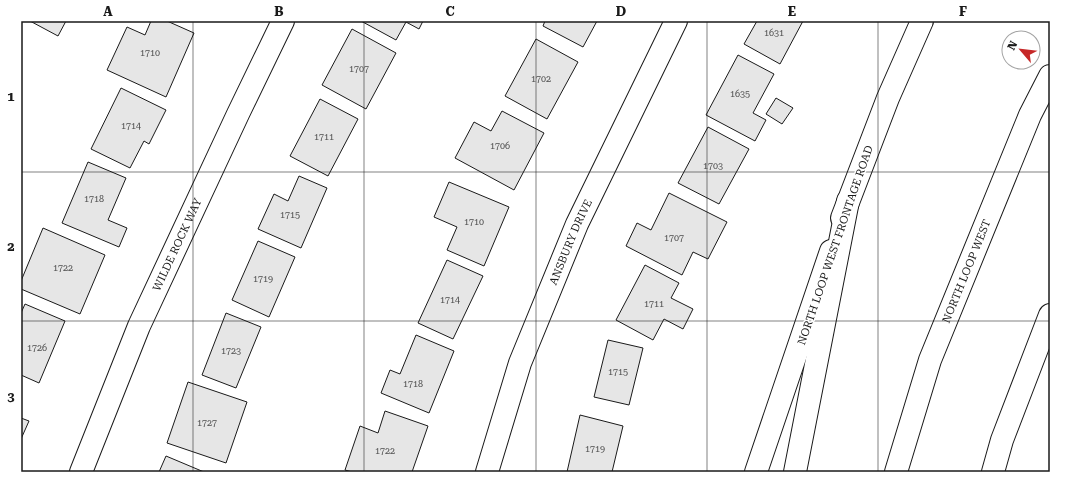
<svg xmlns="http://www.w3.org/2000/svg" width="1071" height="493" font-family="'Roboto Serif',serif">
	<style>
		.building { fill: #e6e6e6; stroke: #1a1a1a }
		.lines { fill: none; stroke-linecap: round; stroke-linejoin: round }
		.street-casing { stroke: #1a1a1a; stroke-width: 24 }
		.secondary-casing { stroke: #1a1a1a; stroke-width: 24 }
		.highway-casing { stroke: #1a1a1a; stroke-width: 24 }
		.street { stroke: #fff; stroke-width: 22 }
		.secondary { stroke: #fff; stroke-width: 22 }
		.highway { stroke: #fff; stroke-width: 22 }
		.grid { fill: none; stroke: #1a1a1a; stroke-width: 1; stroke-opacity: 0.55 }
		.labels { text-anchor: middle; stroke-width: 3; stroke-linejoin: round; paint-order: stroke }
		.number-label { font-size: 9px; fill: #4d4d4d }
		.street-label { font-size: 11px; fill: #1a1a1a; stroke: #fff }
		.neatline { fill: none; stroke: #1a1a1a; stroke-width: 1.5 }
		.grid-label { font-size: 13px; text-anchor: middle; font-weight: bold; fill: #1a1a1a }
	</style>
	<rect width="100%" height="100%" fill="#fff"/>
	<g class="building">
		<path d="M30,21h36l-8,15z"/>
		<path d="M151,21h16l27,12 -28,64 -59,-27 20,-43 18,8z"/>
		<path d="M361,21h62l-4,8 -13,-7 -10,18z"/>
		<path d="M545,21h52l-14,26 -40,-21z"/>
		<path d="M757,21h46l-23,43 -36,-20z"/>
		<path d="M352,29l44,24 -30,56 -44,-24z"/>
		<path d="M536,39l42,23 -31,57 -42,-23z"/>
		<path d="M738,55l36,19 -21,39 13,7 -11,21 -49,-26z"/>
		<path d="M121,88l45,22 -17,34 -5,-3 -14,27 -39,-19z"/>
		<path d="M776,98l17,10 -11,16 -16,-10z"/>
		<path d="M320,99l38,20 -30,57 -38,-20z"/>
		<path d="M502,111l42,22 -30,57 -59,-32 19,-36 17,9z"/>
		<path d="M708,127l41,22 -30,55 -41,-21z"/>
		<path d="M88,162l38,16 -18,42 19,8 -8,19 -57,-24z"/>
		<path d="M299,176l28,12 -26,60 -43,-19 16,-35 14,7z"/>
		<path d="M449,182l60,25 -25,59 -37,-16 10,-23 -23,-10z"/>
		<path d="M669,193l58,29 -19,37 -15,-7 -11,23 -56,-29 11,-23 14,7z"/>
		<path d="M43,228l62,27 -25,59 -59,-25v-8z"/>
		<path d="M258,241l37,16 -26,60 -37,-17z"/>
		<path d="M447,260l36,16 -30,63 -35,-16z"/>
		<path d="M645,265l34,18 -8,15 22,11 -10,20 -19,-10 -11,21 -37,-20z"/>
		<path d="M25,304l40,17 -26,62 -18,-8v-62z"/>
		<path d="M226,313l35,14 -25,61 -34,-13z"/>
		<path d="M416,335l38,16 -25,62 -48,-20 9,-23 10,4z"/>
		<path d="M608,340l35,8 -14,57 -35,-8z"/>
		<path d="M188,382l59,20 -21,61 -59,-20z"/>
		<path d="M385,411l43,15 -16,46h-60l-7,-2 15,-44 18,7z"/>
		<path d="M580,415l43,11 -11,46h-45z"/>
		<path d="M21,418l8,3 -8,18z"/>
		<path d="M166,456l38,16h-45z"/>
	</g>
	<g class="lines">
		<g class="street-casing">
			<g id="street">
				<path id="s1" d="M81,472l58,-146 99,-212 45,-93"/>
				<path id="s2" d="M487,472l33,-109 57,-139 99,-203"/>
			</g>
		</g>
		<g class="secondary-casing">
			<g id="secondary">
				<path d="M842,218l46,-120 34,-77"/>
				<path d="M756,472l75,-221"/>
			</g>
		</g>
		<g class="highway-casing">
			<g id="highway">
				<path d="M795,472l53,-271"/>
				<path id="s3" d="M896,472l34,-112 100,-245 20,-39"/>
				<path d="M993,472l9,-32 48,-125"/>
			</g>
		</g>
		<use href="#street" class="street"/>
		<use href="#secondary" class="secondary"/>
		<use href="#highway" class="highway"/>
	</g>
	<path class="grid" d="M193,21v451M364,21v451M536,21v451M707,21v451M878,21v451M21,172h1029M21,321h1029"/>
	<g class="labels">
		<g class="number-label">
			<text x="774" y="36">1631</text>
			<text x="150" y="56">1710</text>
			<text x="359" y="72">1707</text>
			<text x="541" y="82">1702</text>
			<text x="740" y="97">1635</text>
			<text x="131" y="129">1714</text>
			<text x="324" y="140">1711</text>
			<text x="500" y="149">1706</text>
			<text x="713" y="169">1703</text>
			<text x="94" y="202">1718</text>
			<text x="290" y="218">1715</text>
			<text x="474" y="225">1710</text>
			<text x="674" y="241">1707</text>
			<text x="63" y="271">1722</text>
			<text x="263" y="282">1719</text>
			<text x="450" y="303">1714</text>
			<text x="654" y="307">1711</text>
			<text x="37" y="351">1726</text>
			<text x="231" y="354">1723</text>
			<text x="618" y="375">1715</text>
			<text x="413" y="387">1718</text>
			<text x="207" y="426">1727</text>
			<text x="595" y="452">1719</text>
			<text x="385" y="454">1722</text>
		</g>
		<g class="street-label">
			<text dy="4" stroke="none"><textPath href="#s2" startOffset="245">ANSBURY DRIVE</textPath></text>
			<text dy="4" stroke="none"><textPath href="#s1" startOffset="247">WILDE ROCK WAY</textPath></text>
			<text transform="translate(835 245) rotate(-71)" y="4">NORTH LOOP WEST FRONTAGE ROAD</text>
			<text dy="4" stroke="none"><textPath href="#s3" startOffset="213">NORTH LOOP WEST</textPath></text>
		</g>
	</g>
	<rect width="1071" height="493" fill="none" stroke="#ffffff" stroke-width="44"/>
	<g transform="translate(1021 50) rotate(298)"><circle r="19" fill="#ffffff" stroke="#a3a3a3"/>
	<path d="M0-3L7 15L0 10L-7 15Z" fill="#c62828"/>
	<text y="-6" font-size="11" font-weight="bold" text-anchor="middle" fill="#1a1a1a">N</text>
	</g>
	<rect x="22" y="22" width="1027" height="449" class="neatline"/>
	<g class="grid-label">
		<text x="108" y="16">A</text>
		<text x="279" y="16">B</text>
		<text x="450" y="16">C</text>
		<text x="621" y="16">D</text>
		<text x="792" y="16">E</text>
		<text x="963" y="16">F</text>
		<text x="11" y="101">1</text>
		<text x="11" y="251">2</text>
		<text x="11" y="401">3</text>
	</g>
</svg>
